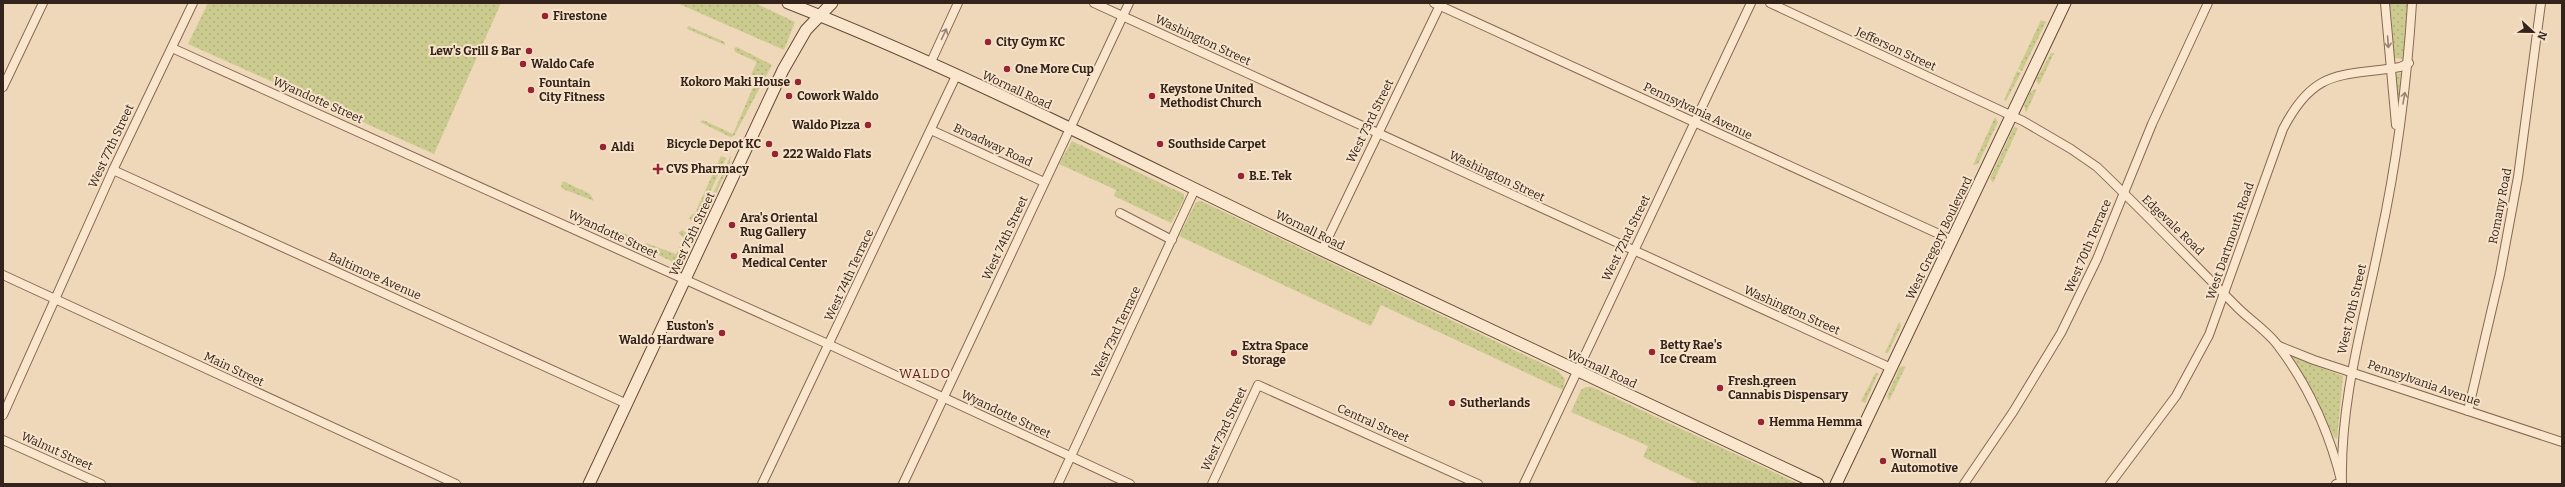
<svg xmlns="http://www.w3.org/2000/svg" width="2565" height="487" font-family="Bitter,serif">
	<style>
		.green { fill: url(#green-dots) }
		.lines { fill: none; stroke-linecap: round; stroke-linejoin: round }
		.minor-casing { stroke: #866854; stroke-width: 10 }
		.secondary-casing { stroke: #674938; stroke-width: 13 }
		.minor { stroke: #fae6cd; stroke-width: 8 }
		.secondary { stroke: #fae6cd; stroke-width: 11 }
		.oneway { stroke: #978474 }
		.poi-dot { fill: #972333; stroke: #f6e3ca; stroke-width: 1.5 }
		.labels { text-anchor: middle; stroke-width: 4; stroke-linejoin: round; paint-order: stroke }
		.poi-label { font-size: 12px; font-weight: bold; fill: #34231a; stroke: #f6e3ca; text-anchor: start }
		.street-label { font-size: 12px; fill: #34231a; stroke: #f6e3ca }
		.neighbourhood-label { font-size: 13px; letter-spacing: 1px; fill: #621d18; stroke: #f6e3ca }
	</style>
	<defs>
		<pattern id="green-dots" width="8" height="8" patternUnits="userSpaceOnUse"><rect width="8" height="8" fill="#cccb8f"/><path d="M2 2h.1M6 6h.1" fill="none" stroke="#b0ae7b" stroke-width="1.8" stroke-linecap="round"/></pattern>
	</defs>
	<rect width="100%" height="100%" fill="#efd8ba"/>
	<g class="green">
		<path d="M208,3h293l-67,151 -246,-110z"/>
		<path d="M677,3h78l40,19 -11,28z"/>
		<path d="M2390,3h18l-3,50 -3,6 -7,-1 -1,-3z"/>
		<path d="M2041,20l5,2 -24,49 -4,-2z"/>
		<path d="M688,26l37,16v3l-38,-16z"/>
		<path d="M737,47l35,18 -38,71 -4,1 -30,-15 3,-2 30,14 24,-56 -6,-4 6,-12 -22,-10 -1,-4z"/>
		<path d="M2051,53h3l-15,32 -3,-5z"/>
		<path d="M2017,71l4,2 -15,28 -2,-1z"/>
		<path d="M2401,73l-1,29 -2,1 -2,-25v-4z"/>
		<path d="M2037,89l-11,24 -2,-8 7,-14z"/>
		<path d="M1995,117l3,5 -20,42 -5,1z"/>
		<path d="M2014,127l4,1 -25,55 -3,-5z"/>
		<path d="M1072,141l112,53v6l-13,23 -57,-27 2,-6 -57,-26z"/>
		<path d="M731,155l-1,8 -25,54 -5,4z"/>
		<path d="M721,156l5,2 -28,60 -5,3 -4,-2 3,-5 2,1z"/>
		<path d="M1966,179l3,5 -20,42 -6,3z"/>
		<path d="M563,181l27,13 4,7 -31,-12 -2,-2z"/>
		<path d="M1201,201l357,170 7,8 -2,11 -182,-85 -10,21 -192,-90 17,-34z"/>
		<path d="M606,227l22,8 2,7 -26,-12z"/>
		<path d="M682,230l7,4v3l-12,27 -35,-17 4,-4 30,11 8,-16 -6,-5z"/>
		<path d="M1936,244l2,4 -20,43h-4z"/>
		<path d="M1899,322l2,4 -13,27h-3z"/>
		<path d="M2293,357l50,19 -6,63 -3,-2 -18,-40z"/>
		<path d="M1906,366l-17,35 -2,-5 13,-29z"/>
		<path d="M1876,372l2,2 -13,29 -4,-2z"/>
		<path d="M1586,387h6l207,97h-100l-56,-27 5,-11 -77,-34 10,-22z"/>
	</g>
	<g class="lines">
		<g class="minor-casing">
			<g id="minor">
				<path d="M1094,3l797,365"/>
				<path d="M1434,3l518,237"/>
				<path d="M1770,3l253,118 48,28 26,18c47,45 92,92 138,138 13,14 33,26 44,42 31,41 51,87 63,137"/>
				<path d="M2385,3l11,122"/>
				<path d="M172,48l658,297 300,139"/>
				<path d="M930,64l28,-61"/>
				<path d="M3,87l40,-84"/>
				<path d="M931,130l113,52"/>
				<path d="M113,170l514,234"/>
				<path d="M1120,213l52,27"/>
				<path d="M1322,250l119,-247"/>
				<path d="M3,275l453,209"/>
				<path d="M2279,346l35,14 248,82"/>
				<path d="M2468,411l32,-137 18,-97 23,-174"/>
				<path d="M3,415l110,-245 80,-167"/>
				<path d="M3,440l98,44"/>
				<path d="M762,484l194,-408"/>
				<path d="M903,484l226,-481"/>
				<path d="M1058,484l137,-295"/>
				<path d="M1212,484l46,-99 220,99"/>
				<path d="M1524,484l227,-481"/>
				<path d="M1964,484l49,-72 48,-79 36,-74 55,-135 56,-121"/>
				<path d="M2110,484l66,-88 33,-61 74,-206c32,-62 58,-52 117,-62l9,-4"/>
				<path d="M2336,484l6,-2c-2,-83 22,-161 38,-242 17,-78 27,-158 32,-237"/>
			</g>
		</g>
		<g class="secondary-casing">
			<g id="secondary">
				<path d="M788,3c163,64 320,144 477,220 184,88 369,174 553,261"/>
				<path d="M589,484l194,-414 23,-40 26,-27"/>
				<path d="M1836,484l229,-481"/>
			</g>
		</g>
		<use href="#minor" class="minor"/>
		<use href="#secondary" class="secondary"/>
	</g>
	<defs><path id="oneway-shaft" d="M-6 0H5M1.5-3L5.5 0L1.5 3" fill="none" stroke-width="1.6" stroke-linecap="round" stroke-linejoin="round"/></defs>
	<g class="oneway">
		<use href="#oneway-shaft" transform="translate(944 34) rotate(-65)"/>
		<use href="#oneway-shaft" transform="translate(2388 42) rotate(86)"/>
		<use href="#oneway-shaft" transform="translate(2404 98) rotate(-80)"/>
	</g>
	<g class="poi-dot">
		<circle cx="545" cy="16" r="4"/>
		<circle cx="988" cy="42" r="4"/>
		<circle cx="529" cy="51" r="4"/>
		<circle cx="523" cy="64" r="4"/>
		<circle cx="1007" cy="69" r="4"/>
		<circle cx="798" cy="82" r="4"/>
		<circle cx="531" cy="90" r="4"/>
		<circle cx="789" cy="96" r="4"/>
		<circle cx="1152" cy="96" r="4"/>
		<circle cx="868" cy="125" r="4"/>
		<circle cx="769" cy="144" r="4"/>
		<circle cx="1160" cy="144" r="4"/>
		<circle cx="603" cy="147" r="4"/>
		<circle cx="775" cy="154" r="4"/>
		<path d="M656 163h4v4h4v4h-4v4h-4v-4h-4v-4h4z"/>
		<circle cx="1241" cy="176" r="4"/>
		<circle cx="732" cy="225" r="4"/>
		<circle cx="734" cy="256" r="4"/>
		<circle cx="722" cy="333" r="4"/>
		<circle cx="1652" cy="352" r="4"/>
		<circle cx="1234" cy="353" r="4"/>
		<circle cx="1720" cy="388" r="4"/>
		<circle cx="1452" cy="403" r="4"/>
		<circle cx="1761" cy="422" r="4"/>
		<circle cx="1883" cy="461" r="4"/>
	</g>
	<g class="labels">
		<g class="poi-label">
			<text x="553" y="20">Firestone</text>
			<text x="996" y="46">City Gym KC</text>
			<text x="521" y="55" text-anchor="end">Lew's Grill &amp; Bar</text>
			<text x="531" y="68">Waldo Cafe</text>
			<text x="1015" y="73">One More Cup</text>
			<text x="790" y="86" text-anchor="end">Kokoro Maki House</text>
			<text x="539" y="87">Fountain<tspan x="539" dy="14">City Fitness</tspan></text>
			<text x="1160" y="93">Keystone United<tspan x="1160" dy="14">Methodist Church</tspan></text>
			<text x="797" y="100">Cowork Waldo</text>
			<text x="860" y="129" text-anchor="end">Waldo Pizza</text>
			<text x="761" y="148" text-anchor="end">Bicycle Depot KC</text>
			<text x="1168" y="148">Southside Carpet</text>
			<text x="611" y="151">Aldi</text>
			<text x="783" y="158">222 Waldo Flats</text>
			<text x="666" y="173">CVS Pharmacy</text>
			<text x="1249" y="180">B.E. Tek</text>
			<text x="740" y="222">Ara's Oriental<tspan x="740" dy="14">Rug Gallery</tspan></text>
			<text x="742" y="253">Animal<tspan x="742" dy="14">Medical Center</tspan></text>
			<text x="714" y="330" text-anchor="end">Euston's<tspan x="714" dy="14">Waldo Hardware</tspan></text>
			<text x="1660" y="349">Betty Rae's<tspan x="1660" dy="14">Ice Cream</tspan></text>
			<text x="1242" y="350">Extra Space<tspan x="1242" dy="14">Storage</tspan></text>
			<text x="1728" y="385">Fresh.green<tspan x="1728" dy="14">Cannabis Dispensary</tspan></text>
			<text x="1460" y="407">Sutherlands</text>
			<text x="1769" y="426">Hemma Hemma</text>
			<text x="1891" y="458">Wornall<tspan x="1891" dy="14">Automotive</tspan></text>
		</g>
		<g class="street-label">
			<text transform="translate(1203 40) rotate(25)" y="4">Washington Street</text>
			<text transform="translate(1896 49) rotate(25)" y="4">Jefferson Street</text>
			<text transform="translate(1017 90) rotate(25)" y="4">Wornall Road</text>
			<text transform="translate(318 100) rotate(24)" y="4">Wyandotte Street</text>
			<text transform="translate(1698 111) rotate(25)" y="4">Pennsylvania Avenue</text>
			<text transform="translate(1370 121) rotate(-64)" y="4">West 73rd Street</text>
			<text transform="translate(993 145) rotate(25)" y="4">Broadway Road</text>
			<text transform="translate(111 146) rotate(-65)" y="4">West 77th Street</text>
			<text transform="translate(1497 176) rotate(25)" y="4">Washington Street</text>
			<text transform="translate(2500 206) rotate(-79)" y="4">Romany Road</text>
			<text transform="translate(2173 225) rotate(44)" y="4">Edgevale Road</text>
			<text transform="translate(1310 230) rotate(26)" y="4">Wornall Road</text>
			<text transform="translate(613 234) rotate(25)" y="4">Wyandotte Street</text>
			<text transform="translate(692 234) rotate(-65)" y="4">West 75th Street</text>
			<text transform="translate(1005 238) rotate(-65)" y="4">West 74th Street</text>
			<text transform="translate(1626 238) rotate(-64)" y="4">West 72nd Street</text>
			<text transform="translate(1939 238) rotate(-64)" y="4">West Gregory Boulevard</text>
			<text transform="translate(2230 241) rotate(-71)" y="4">West Dartmouth Road</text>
			<text transform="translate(2088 246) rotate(-67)" y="4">West 70th Terrace</text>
			<text transform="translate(849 275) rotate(-65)" y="4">West 74th Terrace</text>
			<text transform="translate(375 276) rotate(24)" y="4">Baltimore Avenue</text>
			<text transform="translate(2352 309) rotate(-77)" y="4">West 70th Street</text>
			<text transform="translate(1792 310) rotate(24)" y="4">Washington Street</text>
			<text transform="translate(1116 332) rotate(-65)" y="4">West 73rd Terrace</text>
			<text transform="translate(234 369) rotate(25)" y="4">Main Street</text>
			<text transform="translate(1602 369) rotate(25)" y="4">Wornall Road</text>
			<text transform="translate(2424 383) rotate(19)" y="4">Pennsylvania Avenue</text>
			<text transform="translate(1006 414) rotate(25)" y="4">Wyandotte Street</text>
			<text transform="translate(1373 423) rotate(24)" y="4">Central Street</text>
			<text transform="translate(1224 429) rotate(-65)" y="4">West 73rd Street</text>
			<text transform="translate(57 451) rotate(24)" y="4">Walnut Street</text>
		</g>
		<g class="neighbourhood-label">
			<text x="925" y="378">WALDO</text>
		</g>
	</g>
	<rect width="2565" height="487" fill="none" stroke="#34231a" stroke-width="8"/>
	<g transform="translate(2533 32) rotate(112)" stroke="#f6e3ca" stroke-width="3" paint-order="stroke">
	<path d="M0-3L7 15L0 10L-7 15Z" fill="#34231a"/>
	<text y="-6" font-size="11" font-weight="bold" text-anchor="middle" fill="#34231a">N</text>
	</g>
</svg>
